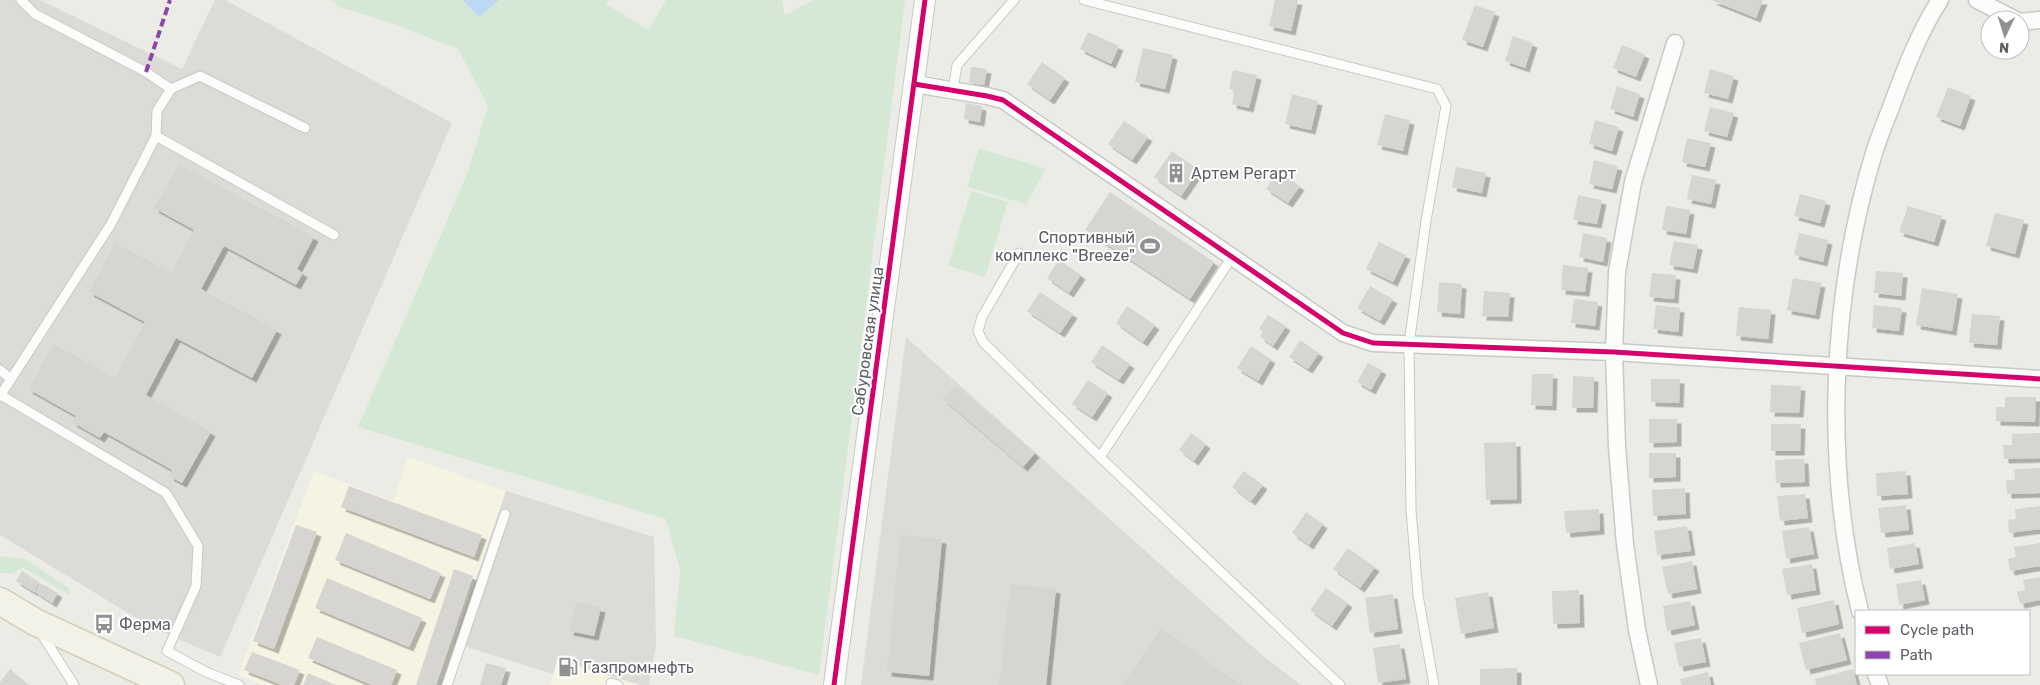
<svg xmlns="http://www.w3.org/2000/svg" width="2040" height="685" font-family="Rubik,sans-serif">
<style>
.commercial{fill:#f5f3e2}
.industrial{fill:#dcdbd7}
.green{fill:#d5e8d5}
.water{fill:#bed7f4}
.building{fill:#d6d5d2;filter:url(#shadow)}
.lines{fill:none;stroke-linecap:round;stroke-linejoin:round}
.service-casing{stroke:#c8c8c8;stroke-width:11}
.minor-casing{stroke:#c8c8c8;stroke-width:19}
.tertiary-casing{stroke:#c8c8c8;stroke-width:22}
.primary-casing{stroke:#d2ceb7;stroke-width:29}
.service{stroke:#fcfcfb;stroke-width:9}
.minor{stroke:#fcfcfb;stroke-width:16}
.tertiary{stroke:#fcfcfb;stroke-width:20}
.primary{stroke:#f2f2e9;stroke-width:26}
.quiet{stroke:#8e44ad;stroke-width:4;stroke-dasharray:8 4;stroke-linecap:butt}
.cycleway-casing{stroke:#fff;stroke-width:8}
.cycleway{stroke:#d6006c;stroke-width:5}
.labels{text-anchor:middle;stroke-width:4;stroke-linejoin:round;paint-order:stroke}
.poi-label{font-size:16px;fill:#5d5f65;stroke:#fff;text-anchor:start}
.street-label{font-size:16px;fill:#5d5f65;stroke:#fff}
</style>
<defs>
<filter id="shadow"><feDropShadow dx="4.5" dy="4.5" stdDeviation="0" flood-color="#0004"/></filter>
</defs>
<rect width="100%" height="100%" fill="#ecece7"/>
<!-- commercial -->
<g class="commercial">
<path d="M407 457 506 491 440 685H263L238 675 314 471 394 501Z"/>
<path d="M557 660 640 685H550Z"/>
</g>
<!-- industrial -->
<g class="industrial">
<path d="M0 0H40L182 69 215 0H225L452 123 220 657 151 627 0 535Z"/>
<path d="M906 337 1263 656 1301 685H861Z"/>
<path d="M506 491 654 537 656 645 649 685H640L557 660 553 674 454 643Z"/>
</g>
<!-- green -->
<g class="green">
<path d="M331 0H462L479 17 499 0H608L606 4 648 30 666 0H782L785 15 813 0H905L819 675 674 636 680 570 666 519 358 427 467 174 488 106 458 49 394 24 339 7Z"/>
<path d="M979 148 1046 169 1026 204 967 187Z"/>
<path d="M971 191 1008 202 985 277 948 266Z"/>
<path d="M0 556 25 559 69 588V595L22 567 13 573H0Z"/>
</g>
<!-- water -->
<path class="water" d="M462 0H499L479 17Z"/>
<!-- building -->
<g class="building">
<path d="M1275 0H1298L1291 31 1269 26Z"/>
<path d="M1711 0H1763L1756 18Z"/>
<path d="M1475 5 1495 12 1483 47 1462 40Z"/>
<path d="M1088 32 1119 46 1111 64 1080 49Z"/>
<path d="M1513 36 1533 43 1525 68 1505 61Z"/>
<path d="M1622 45 1645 54 1636 77 1613 68Z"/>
<path d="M1143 48 1173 55 1165 89 1135 82Z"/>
<path d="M1042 62 1065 78 1050 100 1027 84Z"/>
<path d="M971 67 987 69 984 85 969 83Z"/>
<path d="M1710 69 1734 76 1728 99 1704 93Z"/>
<path d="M1233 70 1257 75 1249 108 1232 104 1235 90 1229 89Z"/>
<path d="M1617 86 1640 94 1633 117 1610 109Z"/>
<path d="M1948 87 1971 96 1960 126 1936 117Z"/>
<path d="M1292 94 1318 101 1311 130 1285 124Z"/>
<path d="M966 103 982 106 980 122 964 119Z"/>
<path d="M1710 107 1734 113 1727 137 1704 131Z"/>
<path d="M1385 114 1410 120 1403 151 1377 145Z"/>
<path d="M1595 120 1619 127 1612 151 1589 144Z"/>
<path d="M1124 121 1148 137 1132 160 1108 144Z"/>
<path d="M1687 138 1711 143 1705 167 1682 162Z"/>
<path d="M1172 151 1199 170 1181 196 1154 177Z"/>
<path d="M1594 160 1618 166 1612 189 1589 184Z"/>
<path d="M179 164 314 237 297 269 303 273 296 285 224 246 201 289 277 330 252 378 176 338 146 395 211 432 182 483 169 476 172 470 104 432 100 438 72 422 76 416 28 389 54 344 115 378 145 322 89 292 115 243 171 273 194 230 154 208Z"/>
<path d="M1456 167 1486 173 1482 193 1452 187Z"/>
<path d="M1278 171 1300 186 1288 203 1266 189Z"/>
<path d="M1692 175 1716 180 1711 204 1687 199Z"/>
<path d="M1110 192 1214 262 1190 299 1085 230Z"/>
<path d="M1800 194 1826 201 1820 223 1794 216Z"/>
<path d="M1578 195 1602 200 1597 224 1573 220Z"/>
<path d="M1666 206 1690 210 1686 234 1662 230Z"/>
<path d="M1908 206 1942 216 1934 242 1899 232Z"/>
<path d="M1995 213 2024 220 2015 254 1986 246Z"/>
<path d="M1583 233 1607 238 1603 262 1579 257Z"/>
<path d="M1799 233 1828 240 1823 262 1794 255Z"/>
<path d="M1674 241 1698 245 1693 269 1669 265Z"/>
<path d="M1379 242 1406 255 1393 282 1366 269Z"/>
<path d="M1059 260 1081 275 1069 293 1047 278Z"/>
<path d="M1563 265 1588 268 1585 292 1561 290Z"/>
<path d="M1876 271 1903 273 1901 296 1874 293Z"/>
<path d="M1652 273 1676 275 1674 299 1649 297Z"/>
<path d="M1793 278 1821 283 1815 315 1787 310Z"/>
<path d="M1439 282 1462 284 1460 314 1437 312Z"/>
<path d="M1370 286 1393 299 1380 321 1357 308Z"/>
<path d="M1922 288 1958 294 1952 331 1916 325Z"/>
<path d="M1484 291 1510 293 1508 317 1482 316Z"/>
<path d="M1040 292 1073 314 1060 333 1027 311Z"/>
<path d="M1574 299 1598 302 1595 326 1571 323Z"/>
<path d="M1656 305 1680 308 1678 332 1653 329Z"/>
<path d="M1874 305 1902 308 1899 331 1872 328Z"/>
<path d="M1127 306 1155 325 1143 342 1116 323Z"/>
<path d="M1739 307 1771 310 1768 339 1736 336Z"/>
<path d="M1972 314 2000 316 1997 345 1969 343Z"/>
<path d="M1268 315 1286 326 1273 346 1260 337 1263 332 1259 329Z"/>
<path d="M1300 340 1319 353 1308 369 1289 357Z"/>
<path d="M1102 345 1130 364 1119 380 1091 362Z"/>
<path d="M1251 346 1271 359 1258 381 1237 368Z"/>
<path d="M1368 363 1382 370 1371 390 1357 382Z"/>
<path d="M1532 374H1553L1552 406 1531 405Z"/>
<path d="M1573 376 1594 377 1593 408H1572Z"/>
<path d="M1651 379H1680L1679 403 1651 402Z"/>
<path d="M1088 380 1108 393 1092 417 1072 404Z"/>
<path d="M955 385 1035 453 1023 467 943 399Z"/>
<path d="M1771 385 1801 386 1799 413 1770 412Z"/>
<path d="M2005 397H2036L2035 422 1996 421V407H2005Z"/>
<path d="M1649 419H1677V442L1649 443Z"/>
<path d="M1771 424H1801L1800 451H1771Z"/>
<path d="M1191 433 1206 444 1194 461 1179 450Z"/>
<path d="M2040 433V458L2004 459 2003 445H2012V434Z"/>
<path d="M1516 442 1517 499 1486 500 1484 443Z"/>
<path d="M1649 453H1676V477L1649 478Z"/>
<path d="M1804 459 1805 482 1776 483 1775 460Z"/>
<path d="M2040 468V493L2007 494 2006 480H2015L2014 469Z"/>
<path d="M1244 471 1263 485 1251 501 1232 487Z"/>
<path d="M1906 471 1908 494 1877 496 1876 473Z"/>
<path d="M349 486 482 535 474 557 341 507Z"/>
<path d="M1685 488 1686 514 1653 516 1652 490Z"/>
<path d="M1805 494 1808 518 1780 521 1777 496Z"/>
<path d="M1906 505 1909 530 1881 533 1878 508Z"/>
<path d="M2040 506V529L2009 533 2008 520 2016 519 2015 509Z"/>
<path d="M1599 509 1600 530 1566 533 1564 511Z"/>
<path d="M1306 512 1323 524 1309 545 1292 533Z"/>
<path d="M296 525 317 532 274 649 253 641Z"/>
<path d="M1687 526 1691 551 1657 555 1654 531Z"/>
<path d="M1809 527 1814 554 1786 559 1782 531Z"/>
<path d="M346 533 441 573 430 599 335 560Z"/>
<path d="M900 535 942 539 929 676 887 672Z"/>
<path d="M1915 543 1919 564 1890 569 1887 548Z"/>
<path d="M2040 543V566L2010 571 2008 559 2016 557 2014 547Z"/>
<path d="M1348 548 1375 567 1360 588 1333 569Z"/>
<path d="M1692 561 1697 589 1668 594 1662 567Z"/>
<path d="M1812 564 1816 590 1787 595 1782 569Z"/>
<path d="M454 569 473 576 436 685H416Z"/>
<path d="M22 571 39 582 34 592 16 581Z"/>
<path d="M2040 577V600L2020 604 2017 592 2025 590 2023 580Z"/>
<path d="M327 578 422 618 409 647 315 608Z"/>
<path d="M1921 580 1925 600 1899 605 1896 584Z"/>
<path d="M40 583 58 593 52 603 35 592Z"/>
<path d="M1010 584 1056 589 1046 685H999Z"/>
<path d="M1326 588 1348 603 1332 626 1310 610Z"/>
<path d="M1579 590 1580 623 1553 624 1552 591Z"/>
<path d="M1488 592 1494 628 1461 634 1455 598Z"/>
<path d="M1393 594 1398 629 1370 633 1365 598Z"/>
<path d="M1834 600 1839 624 1802 633 1797 608Z"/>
<path d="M1690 601 1695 625 1667 631 1663 606Z"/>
<path d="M576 602 601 608 594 636 569 631Z"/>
<path d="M1161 629 1242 685H1122Z"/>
<path d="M1840 633 1847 660 1806 670 1799 643Z"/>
<path d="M317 637 397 670 391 685H372L308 658Z"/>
<path d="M1701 638 1706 662 1679 667 1674 643Z"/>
<path d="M1400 644 1406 679 1378 683 1373 648Z"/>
<path d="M252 652 300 670 294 685H282L244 670Z"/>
<path d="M486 663 506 668 501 685H480Z"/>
<path d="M1517 668V685H1480V669Z"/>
<path d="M10 669 29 685H0V682Z"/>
<path d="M1853 669 1857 685H1816L1815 679Z"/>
<path d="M1708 672 1711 685H1682L1680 679Z"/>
<path d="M308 673 336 685H303Z"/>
</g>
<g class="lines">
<defs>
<g id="service">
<path d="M21 0 35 14 146 72 171 89"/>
<path d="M1084 0 1437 89 1446 106 1426 221 1409 344 1411 510 1418 595 1434 685"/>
<path d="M953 90 957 65 1014 0"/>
<path d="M156 136 334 235"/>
<path d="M1019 253 982 317 978 331 983 342 1100 457"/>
<path d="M1232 257 1100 457 1340 685"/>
<path d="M0 370 11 379"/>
<path d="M1 395 166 493 198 546 196 586 167 651 206 672 239 685"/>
<path d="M0 396 111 224 156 136 157 111 171 89 200 76 305 128"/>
<path d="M41 633 74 685"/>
<path d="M447 685 505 514"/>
<path d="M611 685V683L618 685"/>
</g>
<g id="minor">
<path d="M1977 0 2016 20"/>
<path d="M2020 22 2040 20"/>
<path d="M914 84 987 96 1003 100 1343 333 1373 343 1614 352 2040 379"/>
<path d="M1860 611C1824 469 1830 304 1871 163 1876 145 1883 127 1890 110 1904 72 1918 34 1940 0"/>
<path d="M1876 674 1880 685"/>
<path d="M1649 685 1637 630 1625 544 1617 447 1614 352 1617 272 1633 182 1675 43"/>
</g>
<path id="tertiary" d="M834 685 925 0"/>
<path id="primary" d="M0 601 35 622 171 685"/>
</defs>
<!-- service casing -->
<use href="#service" class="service-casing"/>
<!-- minor casing -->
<use href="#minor" class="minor-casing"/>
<!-- tertiary casing -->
<use href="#tertiary" class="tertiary-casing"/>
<!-- primary casing -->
<use href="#primary" class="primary-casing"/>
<!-- service -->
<use href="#service" class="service"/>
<!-- minor -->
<use href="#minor" class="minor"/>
<!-- tertiary -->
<use href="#tertiary" class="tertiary"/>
<!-- primary -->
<use href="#primary" class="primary"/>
<!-- quiet -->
<path class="quiet" d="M146 72 170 0"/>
<defs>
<g id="cycleway">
<path d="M914 84 987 96 1003 100 1343 333 1373 343 1614 352 2040 379"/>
<path d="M834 685 925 0"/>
</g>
</defs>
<!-- cycleway casing -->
<use href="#cycleway" class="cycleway-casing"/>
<!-- cycleway -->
<use href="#cycleway" class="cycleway"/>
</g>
<!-- icons -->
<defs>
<symbol id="building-bare" viewBox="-9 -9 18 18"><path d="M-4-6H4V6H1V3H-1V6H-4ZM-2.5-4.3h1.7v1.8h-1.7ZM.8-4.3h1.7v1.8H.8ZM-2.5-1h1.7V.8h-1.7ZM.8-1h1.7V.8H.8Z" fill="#8f9092" stroke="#fff" stroke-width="2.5" paint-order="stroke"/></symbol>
<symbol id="stadium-bare" viewBox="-9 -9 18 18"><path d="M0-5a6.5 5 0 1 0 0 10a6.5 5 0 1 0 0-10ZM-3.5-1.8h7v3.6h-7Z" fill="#8f9092" stroke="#fff" stroke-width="2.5" paint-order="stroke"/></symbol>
<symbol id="bus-bare" viewBox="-9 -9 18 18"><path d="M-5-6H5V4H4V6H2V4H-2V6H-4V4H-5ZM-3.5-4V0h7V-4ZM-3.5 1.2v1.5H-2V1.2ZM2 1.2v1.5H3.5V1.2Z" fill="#8f9092" stroke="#fff" stroke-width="2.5" paint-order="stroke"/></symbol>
<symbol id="fuel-bare" viewBox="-9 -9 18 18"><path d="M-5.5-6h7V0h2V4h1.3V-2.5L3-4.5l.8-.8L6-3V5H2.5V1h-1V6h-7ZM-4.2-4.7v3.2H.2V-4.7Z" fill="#8f9092" stroke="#fff" stroke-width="2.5" paint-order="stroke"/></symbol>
</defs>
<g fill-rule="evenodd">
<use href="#building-bare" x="1162" y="159" width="28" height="28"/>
<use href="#stadium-bare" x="1136" y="232" width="28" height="28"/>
<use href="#bus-bare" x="90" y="610" width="28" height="28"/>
<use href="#fuel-bare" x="554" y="653" width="28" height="28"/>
</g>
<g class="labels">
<!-- poi labels -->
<g class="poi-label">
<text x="1191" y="179">Артем Регарт</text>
<text x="1135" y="243" text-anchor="end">Спортивный<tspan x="1135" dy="18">комплекс "Breeze"</tspan></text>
<text x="119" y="630">Ферма</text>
<text x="583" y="673">Газпромнефть</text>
</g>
<!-- street labels -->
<g class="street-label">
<text transform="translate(867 341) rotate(-82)" y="6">Сабуровская улица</text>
</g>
</g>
<!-- legend -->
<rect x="1855" y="610" width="175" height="65" fill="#ffffff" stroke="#bebfc1"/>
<rect x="1865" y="626" width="25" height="8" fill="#d6006c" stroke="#bebfc1"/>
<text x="1900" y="635" font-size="15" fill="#5d5f65">Cycle path</text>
<rect x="1865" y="651" width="25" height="8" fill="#8e44ad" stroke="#bebfc1"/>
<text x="1900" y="660" font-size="15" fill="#5d5f65">Path</text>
<!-- north arrow -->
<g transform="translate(2005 35) rotate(184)"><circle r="24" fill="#ffffff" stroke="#bebfc1"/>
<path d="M0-4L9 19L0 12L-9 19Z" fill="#8f9092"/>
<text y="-8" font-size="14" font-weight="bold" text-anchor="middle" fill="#5d5f65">N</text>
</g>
</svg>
